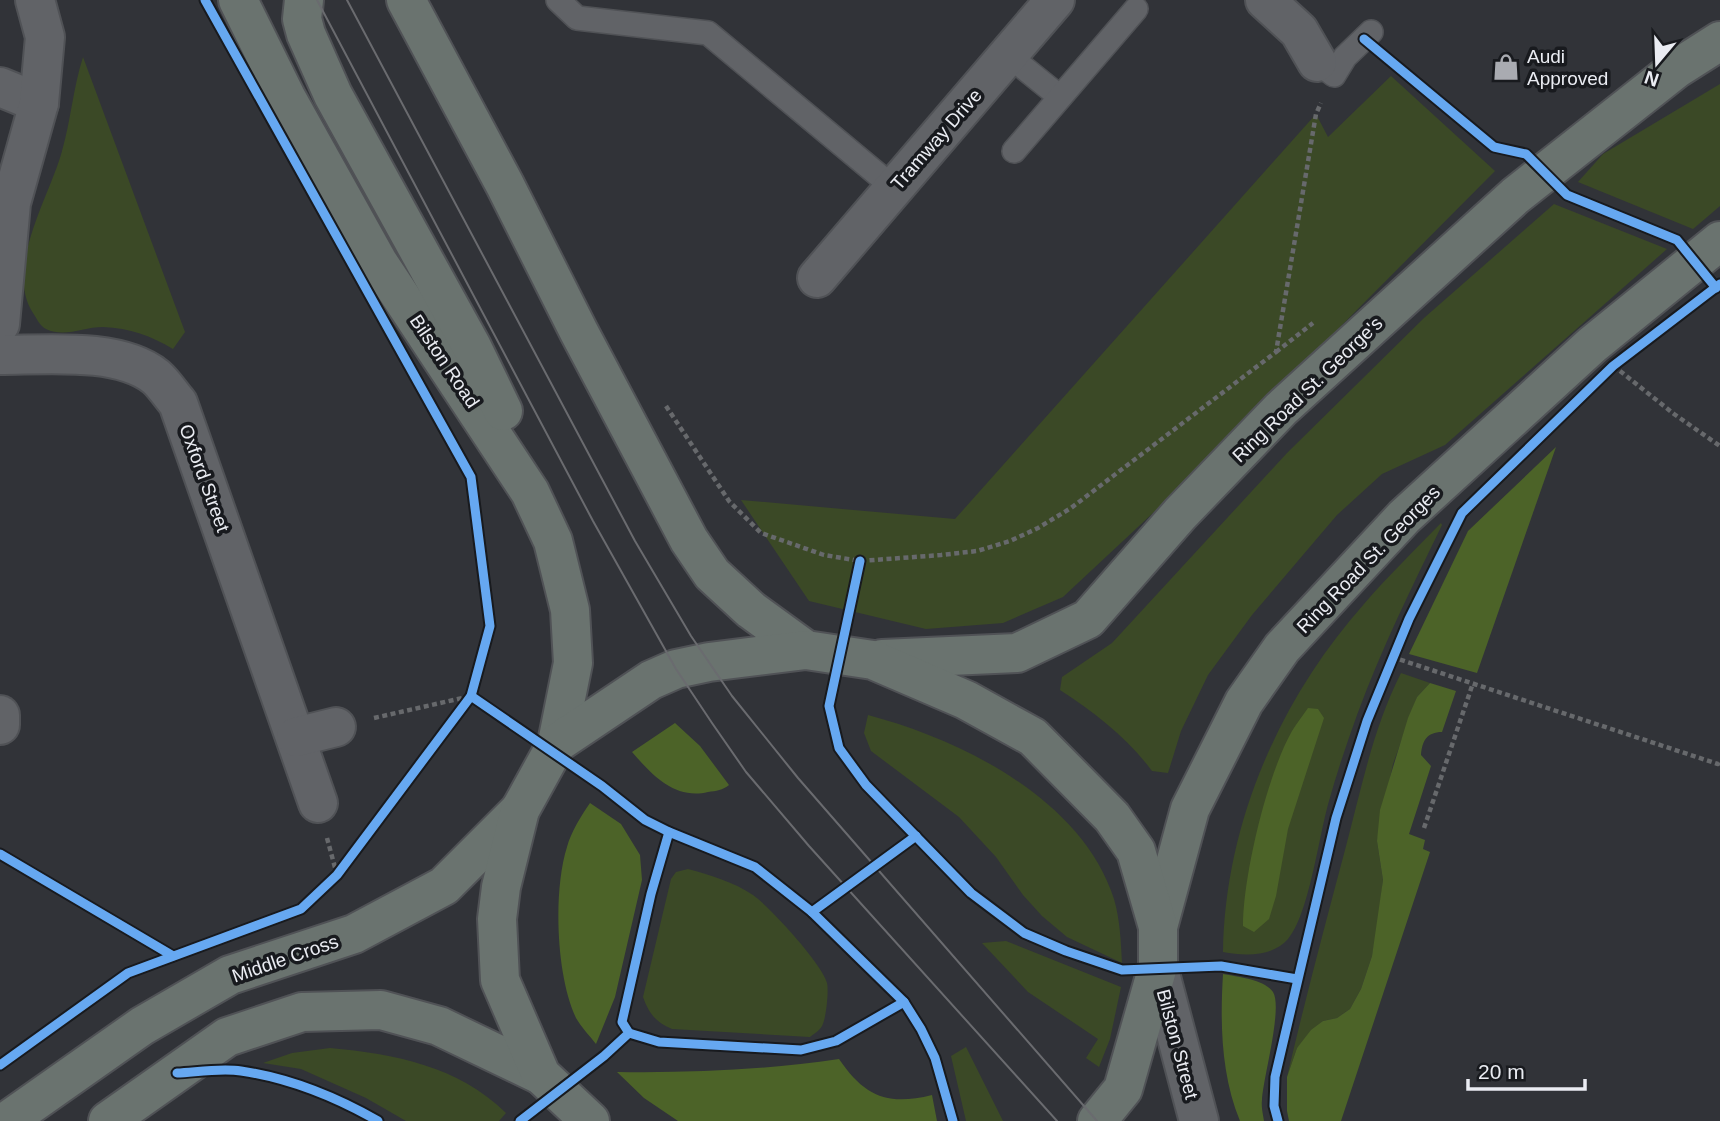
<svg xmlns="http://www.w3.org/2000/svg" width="1720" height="1121" font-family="Helvetica,sans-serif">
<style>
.green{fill:#3b4926}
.forest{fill:#4c6328}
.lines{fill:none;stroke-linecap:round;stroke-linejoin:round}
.lane-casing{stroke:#505256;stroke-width:26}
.street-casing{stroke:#505256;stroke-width:42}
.highway-casing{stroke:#505256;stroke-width:42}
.path{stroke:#67696c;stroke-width:4.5;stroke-dasharray:5 3.5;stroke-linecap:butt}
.lane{stroke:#616367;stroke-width:23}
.street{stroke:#616367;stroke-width:38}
.highway{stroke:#6a736f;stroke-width:38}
.tram{stroke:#6a6b6f;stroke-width:2}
.cycleway-casing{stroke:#181a1e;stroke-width:13}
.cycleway{stroke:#66a8f1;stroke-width:9}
.labels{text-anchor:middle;stroke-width:7;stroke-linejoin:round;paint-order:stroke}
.poi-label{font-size:19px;fill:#eaecf2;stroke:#181a1e;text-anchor:start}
.street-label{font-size:19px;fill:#eaecf2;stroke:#181a1e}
</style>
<rect width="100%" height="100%" fill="#313338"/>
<!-- green -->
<g class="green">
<path d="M83 57 185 332 173 349C151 336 130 328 103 327 83 327 65 338 46 329 40 326 37 319 33 313 4 268 50 196 62 151 71 120 73 88 83 57Z"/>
<path d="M1391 76 1495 171 1184 484 1063 597 1003 623 926 629 809 601 741 500 955 519 1316 114 1328 137Z"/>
<path d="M1720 84V206L1693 229 1578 182 1603 154Z"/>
<path d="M1554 204 1667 249 1445 445 1382 474 1337 515 1252 615 1208 675 1181 731 1168 773 1152 771C1127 737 1095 713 1060 690L1062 677 1112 643 1287 453 1424 318Z"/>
<path d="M1441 523 1442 525C1412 587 1381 649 1357 715 1347 743 1337 772 1329 801 1319 835 1309 915 1288 939 1272 957 1245 956 1223 952 1225 824 1279 700 1364 604 1388 576 1415 550 1441 523Z"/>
<path d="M1401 673 1430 683 1417 697 1393 764 1377 841 1383 880 1379 918 1372 956 1361 989 1350 1009 1337 1018 1323 1021 1297 1048 1287 1077C1305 1000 1325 925 1345 850 1361 790 1373 728 1401 673Z"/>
<path d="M868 715C962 740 1082 799 1114 899 1120 919 1121 943 1122 963L1067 937 1042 916 1023 895 996 857 959 817 871 751 864 733Z"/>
<path d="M688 869C710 875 734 882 753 895 769 906 823 965 827 983 829 991 826 1019 822 1026 820 1030 814 1034 810 1037L672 1029C656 1022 649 1014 643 997L671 879 676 872Z"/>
<path d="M1006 941 1121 987 1110 1039 1099 1067 1086 1058 1098 1039 1028 992 982 943Z"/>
<path d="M966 1047 1003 1121H966L951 1056Z"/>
<path d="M330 1048C395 1054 458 1066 506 1113L499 1121H406L366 1098 301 1069 263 1063 292 1053Z"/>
</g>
<!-- forest -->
<g class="forest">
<path d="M1556 447 1477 673 1409 654 1468 531Z"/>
<path d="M1430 683 1456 691 1442 732C1427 732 1422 741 1421 755L1431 766 1409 834 1425 840 1423 849 1430 852 1341 1121H1289L1287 1111V1077L1297 1048 1311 1030 1323 1021 1337 1018 1350 1009 1361 989 1372 956 1383 880 1377 841 1380 810 1408 718 1417 697Z"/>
<path d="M1308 708 1318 709 1324 718 1288 829 1276 896 1269 919 1254 932 1243 926C1243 876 1267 775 1292 731 1297 723 1303 715 1308 708Z"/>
<path d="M675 723 700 746 729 785C723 790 716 791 708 792 675 800 652 775 632 752Z"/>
<path d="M590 803 621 824 640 855 642 880 615 997 596 1044C590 1036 581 1027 576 1018 556 976 553 891 567 847 571 832 581 816 590 803Z"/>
<path d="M1223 974C1238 977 1264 979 1273 992 1283 1008 1263 1078 1262 1100 1261 1107 1263 1114 1264 1121H1240C1221 1075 1220 1023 1223 974Z"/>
<path d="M839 1059C865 1097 888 1106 932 1095L937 1121H678L644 1098 617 1072C692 1073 765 1070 839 1059Z"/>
</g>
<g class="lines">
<defs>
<g id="lane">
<path d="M558 0 577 18 708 33 894 188"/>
<path d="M1008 55 1060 97"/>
<path d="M1317 62 1334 75 1345 57 1371 32"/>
<path d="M1014 151 1136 9"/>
</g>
<g id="street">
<path d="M1265 0 1299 31 1317 62"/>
<path d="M0 87 39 103"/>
<path d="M817 278 1055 0"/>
<path d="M0 324 11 203 39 103 45 37 35 0"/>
<path d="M0 355C45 355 119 347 156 377 164 384 171 395 178 403L318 803"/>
<path d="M0 715V725"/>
<path d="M296 737 336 727"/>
<path d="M1158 966 1199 1121"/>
</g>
<g id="highway">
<path d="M238 0 286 97 378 262 530 492 553 541 570 610 573 663 557 743"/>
<path d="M304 0 302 19 306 34 333 95 472 347 503 411"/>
<path d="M406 0 505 185 579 332 689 540 712 574 751 610 806 650"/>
<path d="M882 659 1017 653 1088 619 1180 514 1281 409 1515 196 1676 69 1720 41"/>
<path d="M1158 927 1190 809 1244 702 1282 648 1404 517 1592 345 1720 241"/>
<path d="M7 1121 142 1026 230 975 354 934 444 886 520 810"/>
<path d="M108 1121 227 1037 302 1012 381 1010 439 1026 541 1075"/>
<path d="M590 1121 541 1075 500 980 497 919 501 887 520 810 557 743 651 680 676 669 709 662 806 650 873 660 966 700 1033 737 1112 817 1136 851 1158 927V966L1123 1089 1097 1121"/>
</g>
</defs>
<!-- lane casing -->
<use href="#lane" class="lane-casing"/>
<!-- street casing -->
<use href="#street" class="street-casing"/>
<!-- highway casing -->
<use href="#highway" class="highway-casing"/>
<!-- path -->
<g class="path">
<path d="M1276 352 1313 323"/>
<path d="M1620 371 1674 414 1720 446"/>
<path d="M666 406 729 501 761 533 824 555 860 561 941 555 977 551 1010 541 1038 528 1071 508 1276 352 1316 114 1321 103"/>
<path d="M1392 657 1718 764 1720 759"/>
<path d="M374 718 471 696"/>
<path d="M1424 828 1473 683"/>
<path d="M327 838 337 875"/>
</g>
<!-- lane -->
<use href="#lane" class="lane"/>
<!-- street -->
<use href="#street" class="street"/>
<!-- highway -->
<use href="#highway" class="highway"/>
<!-- tram -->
<g class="tram">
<path d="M317 0 593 521 676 669 712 723 746 772 809 846 1057 1121"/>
<path d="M347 0 635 541 691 636 732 696 798 778 1097 1121"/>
</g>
<defs>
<g id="cycleway">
<path d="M1364 39 1494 147 1526 154 1567 195 1677 240 1716 288"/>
<path d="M860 561 829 706 839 748 866 785 971 893 1024 933 1066 951 1122 970 1221 966 1297 979"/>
<path d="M471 696 602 786 645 820 669 832 755 867 812 912 904 1002 921 1029 935 1058 953 1121"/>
<path d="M0 854 173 956"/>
<path d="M812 912 916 836"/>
<path d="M629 1033 659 1042 801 1050 836 1041 904 1002"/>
<path d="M0 1065 128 973 301 909 337 875 471 696 490 626 471 477 205 0"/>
<path d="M177 1073C197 1072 221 1068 241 1071 289 1078 336 1097 378 1121"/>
<path d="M520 1121 604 1056 629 1033 622 1022 651 894 669 832"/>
<path d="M1278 1121 1274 1106 1275 1077 1336 818 1367 721 1409 619 1462 513 1613 366 1720 284"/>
</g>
</defs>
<!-- cycleway casing -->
<use href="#cycleway" class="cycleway-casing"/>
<!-- cycleway -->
<use href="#cycleway" class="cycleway"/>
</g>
<!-- icons -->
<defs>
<symbol id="shop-bare" viewBox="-9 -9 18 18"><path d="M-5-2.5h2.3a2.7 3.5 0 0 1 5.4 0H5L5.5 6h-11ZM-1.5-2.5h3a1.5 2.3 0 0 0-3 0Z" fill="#a9abb1" stroke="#181a1e" stroke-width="2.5" paint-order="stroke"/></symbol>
</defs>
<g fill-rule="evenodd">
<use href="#shop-bare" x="1487" y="48" width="38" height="38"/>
</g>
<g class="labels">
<!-- poi labels -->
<g class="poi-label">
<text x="1527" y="63">Audi<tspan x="1527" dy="22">Approved</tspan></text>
</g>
<!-- street labels -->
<g class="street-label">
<text transform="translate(936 139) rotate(-49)" y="7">Tramway Drive</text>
<text transform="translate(445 361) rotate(56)" y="7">Bilston Road</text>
<text transform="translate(1307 389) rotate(-44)" y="7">Ring Road St. George's</text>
<text transform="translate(205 478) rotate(70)" y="7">Oxford Street</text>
<text transform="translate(1368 559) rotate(-46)" y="7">Ring Road St. Georges</text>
<text transform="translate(285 958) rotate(-19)" y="7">Middle Cross</text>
<text transform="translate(1178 1044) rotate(75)" y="7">Bilston Street</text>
</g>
</g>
<!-- north arrow -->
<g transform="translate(1657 63) rotate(199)" stroke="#181a1e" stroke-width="5" paint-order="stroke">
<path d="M0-5L12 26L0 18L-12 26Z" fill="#eaecf2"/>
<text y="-10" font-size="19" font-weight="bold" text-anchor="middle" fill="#eaecf2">N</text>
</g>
<!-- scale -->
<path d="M1468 1079v10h117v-10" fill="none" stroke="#eaecf2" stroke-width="3.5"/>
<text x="1478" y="1079" font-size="21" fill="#eaecf2" stroke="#181a1e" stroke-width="5" paint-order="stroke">20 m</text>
</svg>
